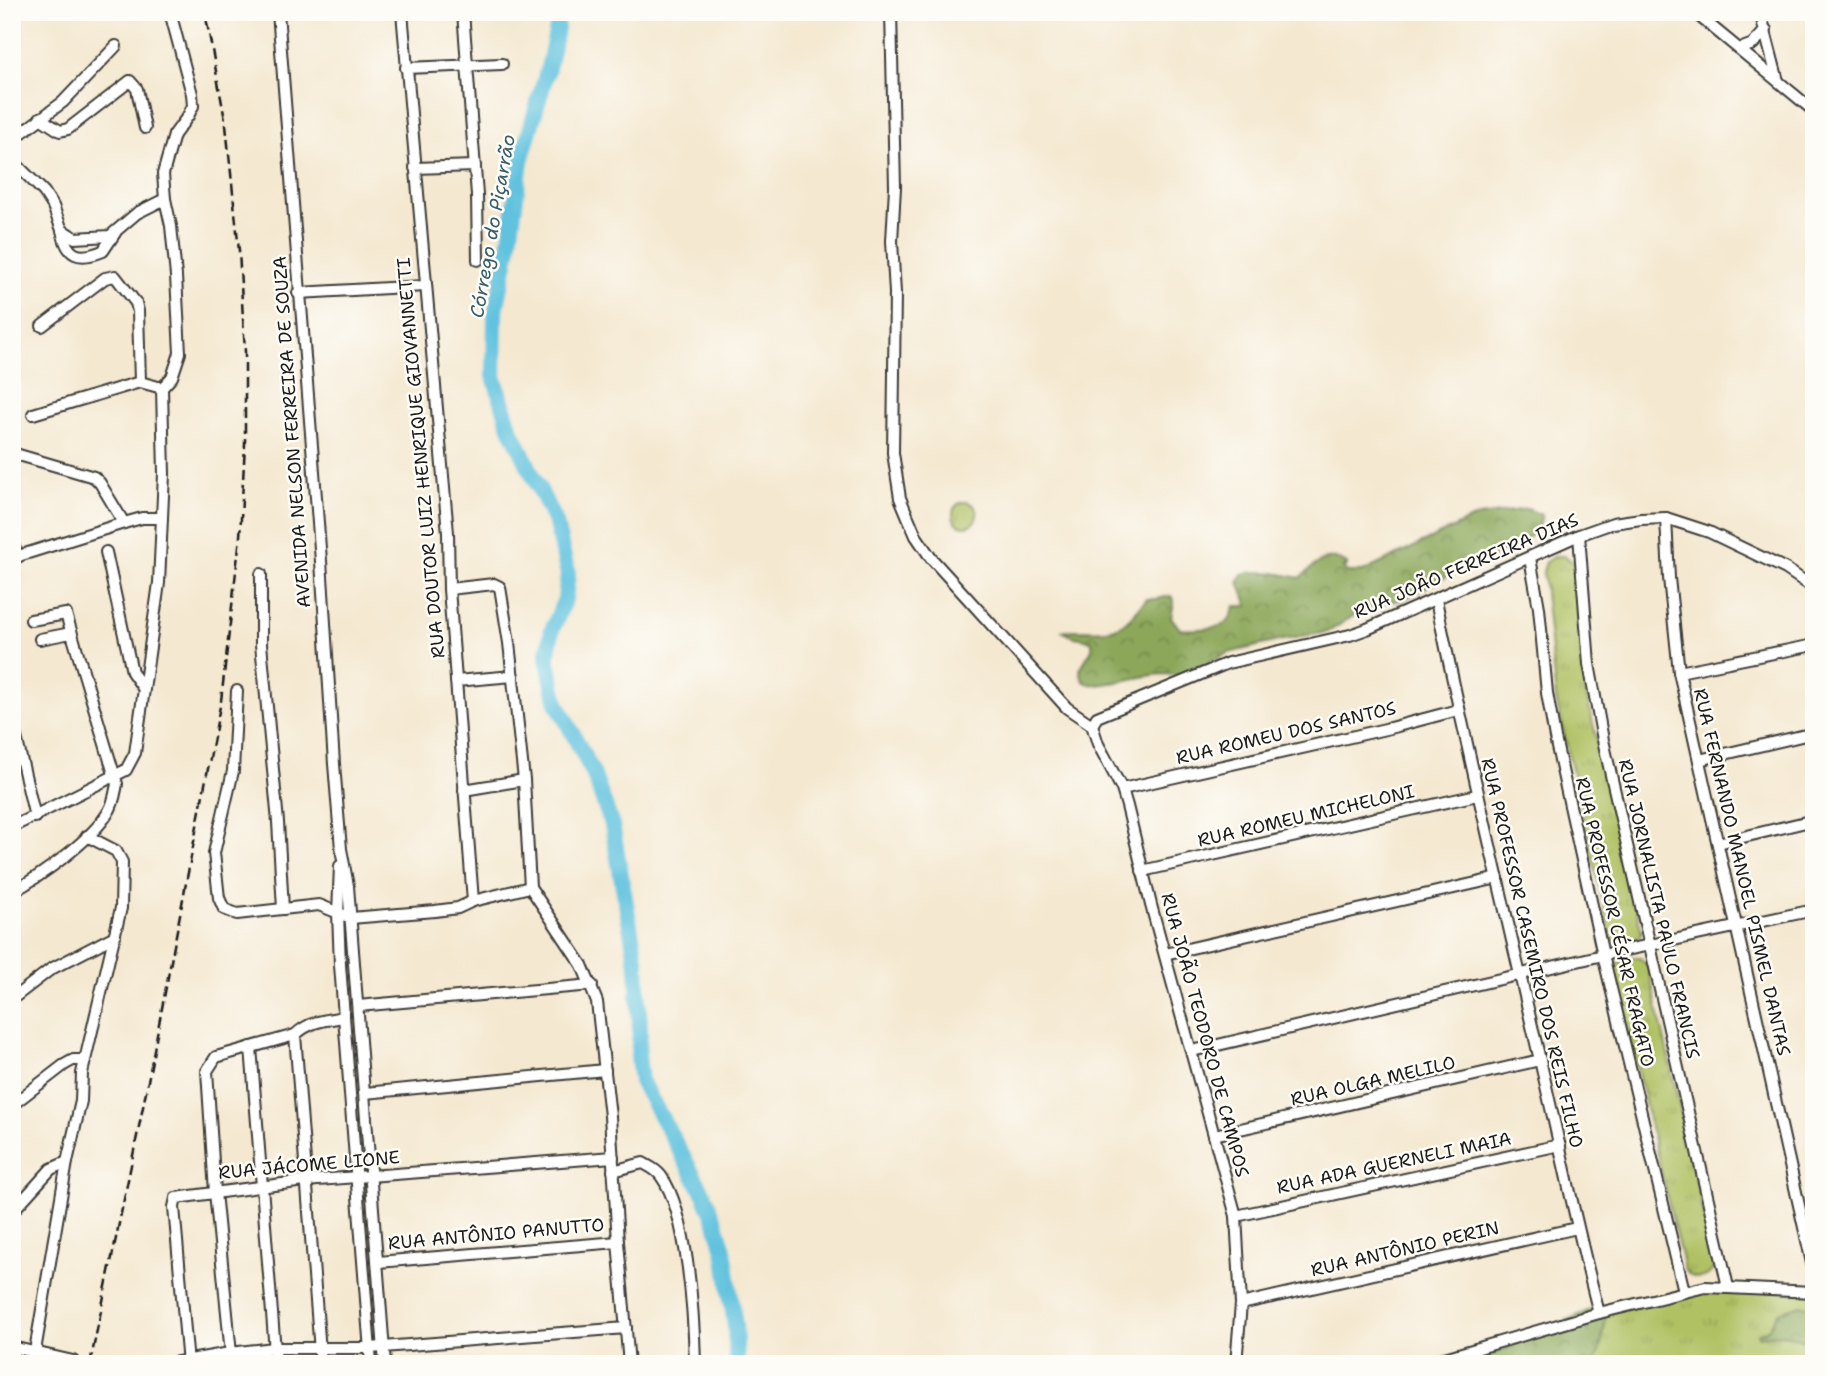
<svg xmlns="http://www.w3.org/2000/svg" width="1826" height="1376" font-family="'Shantell Sans',sans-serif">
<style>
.grass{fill:url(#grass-tufts);stroke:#666e40;stroke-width:2}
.forest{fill:url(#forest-crowns);stroke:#54623b;stroke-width:2}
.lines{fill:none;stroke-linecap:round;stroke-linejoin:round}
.river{stroke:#60c2de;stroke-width:16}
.minor-casing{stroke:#3c3b37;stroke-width:14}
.minor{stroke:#fff;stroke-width:10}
.rail{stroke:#1c1c1c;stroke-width:2.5;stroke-dasharray:10 5;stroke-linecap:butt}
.labels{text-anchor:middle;stroke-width:5;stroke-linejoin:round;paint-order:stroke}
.street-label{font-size:18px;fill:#1c1c1c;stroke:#fdfcf7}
.water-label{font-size:19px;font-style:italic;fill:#375e6a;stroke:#fdfcf7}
</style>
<defs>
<pattern id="grass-tufts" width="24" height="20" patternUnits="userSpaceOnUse" patternTransform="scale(1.75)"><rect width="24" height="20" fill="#b0c164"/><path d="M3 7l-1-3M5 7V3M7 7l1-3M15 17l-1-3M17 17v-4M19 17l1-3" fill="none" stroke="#97a556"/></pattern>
<pattern id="forest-crowns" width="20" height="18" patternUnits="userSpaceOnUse" patternTransform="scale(1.75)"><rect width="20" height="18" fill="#8ca75a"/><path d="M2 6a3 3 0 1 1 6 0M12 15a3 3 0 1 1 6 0" fill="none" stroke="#72874a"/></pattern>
</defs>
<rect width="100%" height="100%" fill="#fdfcf7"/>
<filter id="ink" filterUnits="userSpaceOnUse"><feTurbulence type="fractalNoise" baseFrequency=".0143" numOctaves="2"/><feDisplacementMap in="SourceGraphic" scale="14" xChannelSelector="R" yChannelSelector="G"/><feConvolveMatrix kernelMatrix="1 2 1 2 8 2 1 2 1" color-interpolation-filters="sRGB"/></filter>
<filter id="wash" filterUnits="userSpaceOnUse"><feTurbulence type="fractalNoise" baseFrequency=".00686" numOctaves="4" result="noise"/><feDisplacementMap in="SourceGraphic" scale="28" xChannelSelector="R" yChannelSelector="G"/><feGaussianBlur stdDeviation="1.57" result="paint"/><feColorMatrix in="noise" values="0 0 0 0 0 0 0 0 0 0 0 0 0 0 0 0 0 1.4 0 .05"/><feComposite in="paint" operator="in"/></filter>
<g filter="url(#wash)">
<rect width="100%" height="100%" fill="#f4e8d0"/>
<!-- grass -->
<g class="grass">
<circle cx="965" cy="514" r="12"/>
<path d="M1555 556H1565L1574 563 1587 698 1642 933C1634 945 1623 948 1611 939L1556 699 1543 572 1546 562Z"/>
<path d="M1629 957 1640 958 1648 966 1715 1264C1710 1280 1694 1283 1684 1269L1614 971 1620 962Z"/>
<path d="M1684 1291 1814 1292V1364H1424Z"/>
</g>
<!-- forest -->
<g class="forest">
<path d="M1527 509 1542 515 1538 529 1526 539 1486 561 1458 570 1403 600 1387 602 1355 615 1328 632 1278 641 1228 653 1180 677C1157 665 1094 696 1083 680 1081 677 1081 673 1080 669L1092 649V642C1082 635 1074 641 1062 631 1080 627 1107 636 1123 624 1132 618 1139 607 1147 599H1157L1171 596 1174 602 1171 617 1180 629C1189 630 1222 629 1227 622 1231 619 1233 611 1235 606H1248L1239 582 1242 574C1262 569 1280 574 1300 578 1316 565 1325 550 1347 564V566L1343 568 1347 572H1363L1467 521 1480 516Z"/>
<path d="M1801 1305 1814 1309V1344L1784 1334 1758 1336 1757 1334 1768 1329 1779 1312Z"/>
<path d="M1601 1307 1605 1309C1607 1321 1601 1354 1593 1364H1473L1592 1309Z"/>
</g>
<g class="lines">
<!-- river -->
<path class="river" d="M556 12 557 28 548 68 521 161 509 247 495 315 494 376 510 427 556 524 568 574 565 599 552 630 547 658 557 703 593 773 612 825 637 965 640 1032 638 1056 641 1081 704 1194 716 1223 724 1250 735 1326 737 1364"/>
</g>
</g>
<g filter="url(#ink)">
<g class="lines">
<defs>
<g id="minor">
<path d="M278 12 321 561 334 764 341 849 348 886 385 1364"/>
<path d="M402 12 448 533 449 589 473 901"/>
<path d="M463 12 477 195 478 260"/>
<path d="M891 12 895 187 892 241 895 293 893 453 900 498 916 536 931 558 1067 708 1092 725"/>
<path d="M1694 12 1814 111"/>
<path d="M1760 12 1778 81"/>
<path d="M1740 49 1753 44 1766 30"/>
<path d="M406 68 502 64"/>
<path d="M40 118 60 131 68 129 130 81 137 89 145 128"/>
<path d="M12 140 63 102 116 46"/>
<path d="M12 160 44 192 53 206 62 230 75 238 110 236 137 213 165 199"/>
<path d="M415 168 475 166"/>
<path d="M62 230C67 256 78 261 103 251L115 233"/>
<path d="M298 293 425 286"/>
<path d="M42 326 105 278 115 276 136 303 138 311 140 382"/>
<path d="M162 388 172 377 180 353 176 276 171 226 165 199 163 174 174 135 188 116 193 106 192 94 170 12"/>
<path d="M33 414 140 382 162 388"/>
<path d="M12 453 94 477 100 483 124 523"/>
<path d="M1666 518 1669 578 1679 672 1814 1272"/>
<path d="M1579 535 1589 664 1603 740 1728 1287"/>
<path d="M12 542 18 557"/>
<path d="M106 552 132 672 143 688"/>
<path d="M12 558 124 523 142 518H161"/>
<path d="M1530 558 1539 608 1547 693 1555 738 1603 955 1684 1291"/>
<path d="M261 574V644L278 822 283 909"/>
<path d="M449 589 494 584 500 587 509 643 524 780 530 887 582 965 597 1002 610 1116 618 1242 629 1364"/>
<path d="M1436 600C1466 747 1501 893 1535 1039 1557 1130 1575 1222 1599 1313"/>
<path d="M40 639 71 633"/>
<path d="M1679 672 1814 645"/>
<path d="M456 681 513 676"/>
<path d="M237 691 233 771 214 853 219 898 224 909 237 914 319 905 351 918 435 911 458 908 473 901 530 887"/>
<path d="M12 720 35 817"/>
<path d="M1092 725 1097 717 1228 663 1350 635 1367 629 1579 535 1613 523 1641 519 1666 518 1709 532 1786 569 1814 588"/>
<path d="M1092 725 1098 744 1122 789 1127 806 1151 905 1236 1216 1241 1304 1236 1364"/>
<path d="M1699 760 1814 733"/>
<path d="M1122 789 1390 728 1458 710"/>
<path d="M464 790 524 780"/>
<path d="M12 827 126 770 135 753 159 583 164 474 162 388"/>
<path d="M1718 843 1814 820"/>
<path d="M340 866 338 913 340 965 371 1364"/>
<path d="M1142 871 1477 795"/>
<path d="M12 892C41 876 93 839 109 811 114 803 115 793 117 784L66 614 31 620"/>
<path d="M1165 954 1498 878"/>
<path d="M12 999 51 969 115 936"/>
<path d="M358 1006 592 985"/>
<path d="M295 1035 321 1364"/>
<path d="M251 1047 276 1364"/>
<path d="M1192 1051 1603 955 1814 910"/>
<path d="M365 1093 605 1070"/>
<path d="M12 1105 64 1065 73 1060H84"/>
<path d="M1214 1135 1540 1060"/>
<path d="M613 1171 643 1163C650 1167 656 1169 661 1176 688 1212 694 1318 695 1364"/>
<path d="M12 1212 51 1169 67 1162"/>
<path d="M1236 1216 1560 1145"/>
<path d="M378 1262 618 1242"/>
<path d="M1241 1304 1577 1228"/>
<path d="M12 1347 73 1361"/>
<path d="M37 1354 36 1345 67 1162 81 1101 82 1073 121 908 122 862 116 851 87 836"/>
<path d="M167 1364 230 1353 274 1348H370L626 1328"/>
<path d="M188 1364 174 1207 176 1198 305 1181 613 1157"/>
<path d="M232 1364 215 1192 207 1071 216 1057 295 1035C310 1021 325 1020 344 1017"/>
<path d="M1424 1364 1599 1313 1705 1287 1814 1292"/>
</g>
</defs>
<!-- minor casing -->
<use href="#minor" class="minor-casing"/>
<!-- minor -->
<use href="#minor" class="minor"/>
<!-- rail -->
<path class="rail" d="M90 1364 143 1107 221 701 240 537 245 444V352L239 251 226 125 205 12"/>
</g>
</g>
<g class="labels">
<!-- street labels -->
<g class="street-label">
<text transform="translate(292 432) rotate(-94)" y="6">AVENIDA NELSON FERREIRA DE SOUZA</text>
<text transform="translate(421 458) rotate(-95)" y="6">RUA DOUTOR LUIZ HENRIQUE GIOVANNETTI</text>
<text transform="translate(1466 566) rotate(-23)" y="6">RUA JOÃO FERREIRA DIAS</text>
<text transform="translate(1286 733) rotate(-13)" y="6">RUA ROMEU DOS SANTOS</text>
<text transform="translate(1306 816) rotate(-13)" y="6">RUA ROMEU MICHELONI</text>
<text transform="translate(1742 872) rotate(77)" y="6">RUA FERNANDO MANOEL PISMEL DANTAS</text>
<text transform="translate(1659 909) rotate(77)" y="6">RUA JORNALISTA PAULO FRANCIS</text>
<text transform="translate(1615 922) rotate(77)" y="6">RUA PROFESSOR CÉSAR FRAGATO</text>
<text transform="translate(1532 953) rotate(77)" y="6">RUA PROFESSOR CASEMIRO DOS REIS FILHO</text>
<text transform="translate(1205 1035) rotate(75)" y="6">RUA JOÃO TEODORO DE CAMPOS</text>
<text transform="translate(1373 1081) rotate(-13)" y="6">RUA OLGA MELILO</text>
<text transform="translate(1394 1163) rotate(-12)" y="6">RUA ADA GUERNELI MAIA</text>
<text transform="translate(309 1165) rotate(-5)" y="6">RUA JÁCOME LIONE</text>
<text transform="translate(496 1234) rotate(-5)" y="6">RUA ANTÔNIO PANUTTO</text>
<text transform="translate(1405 1249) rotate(-13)" y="6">RUA ANTÔNIO PERIN</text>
</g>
<!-- water labels -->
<g class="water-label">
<text transform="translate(492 226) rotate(-80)" y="7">Córrego do Piçarrão</text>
</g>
</g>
<!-- margin -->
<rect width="1826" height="1376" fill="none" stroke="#fdfcf7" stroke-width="42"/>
</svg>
